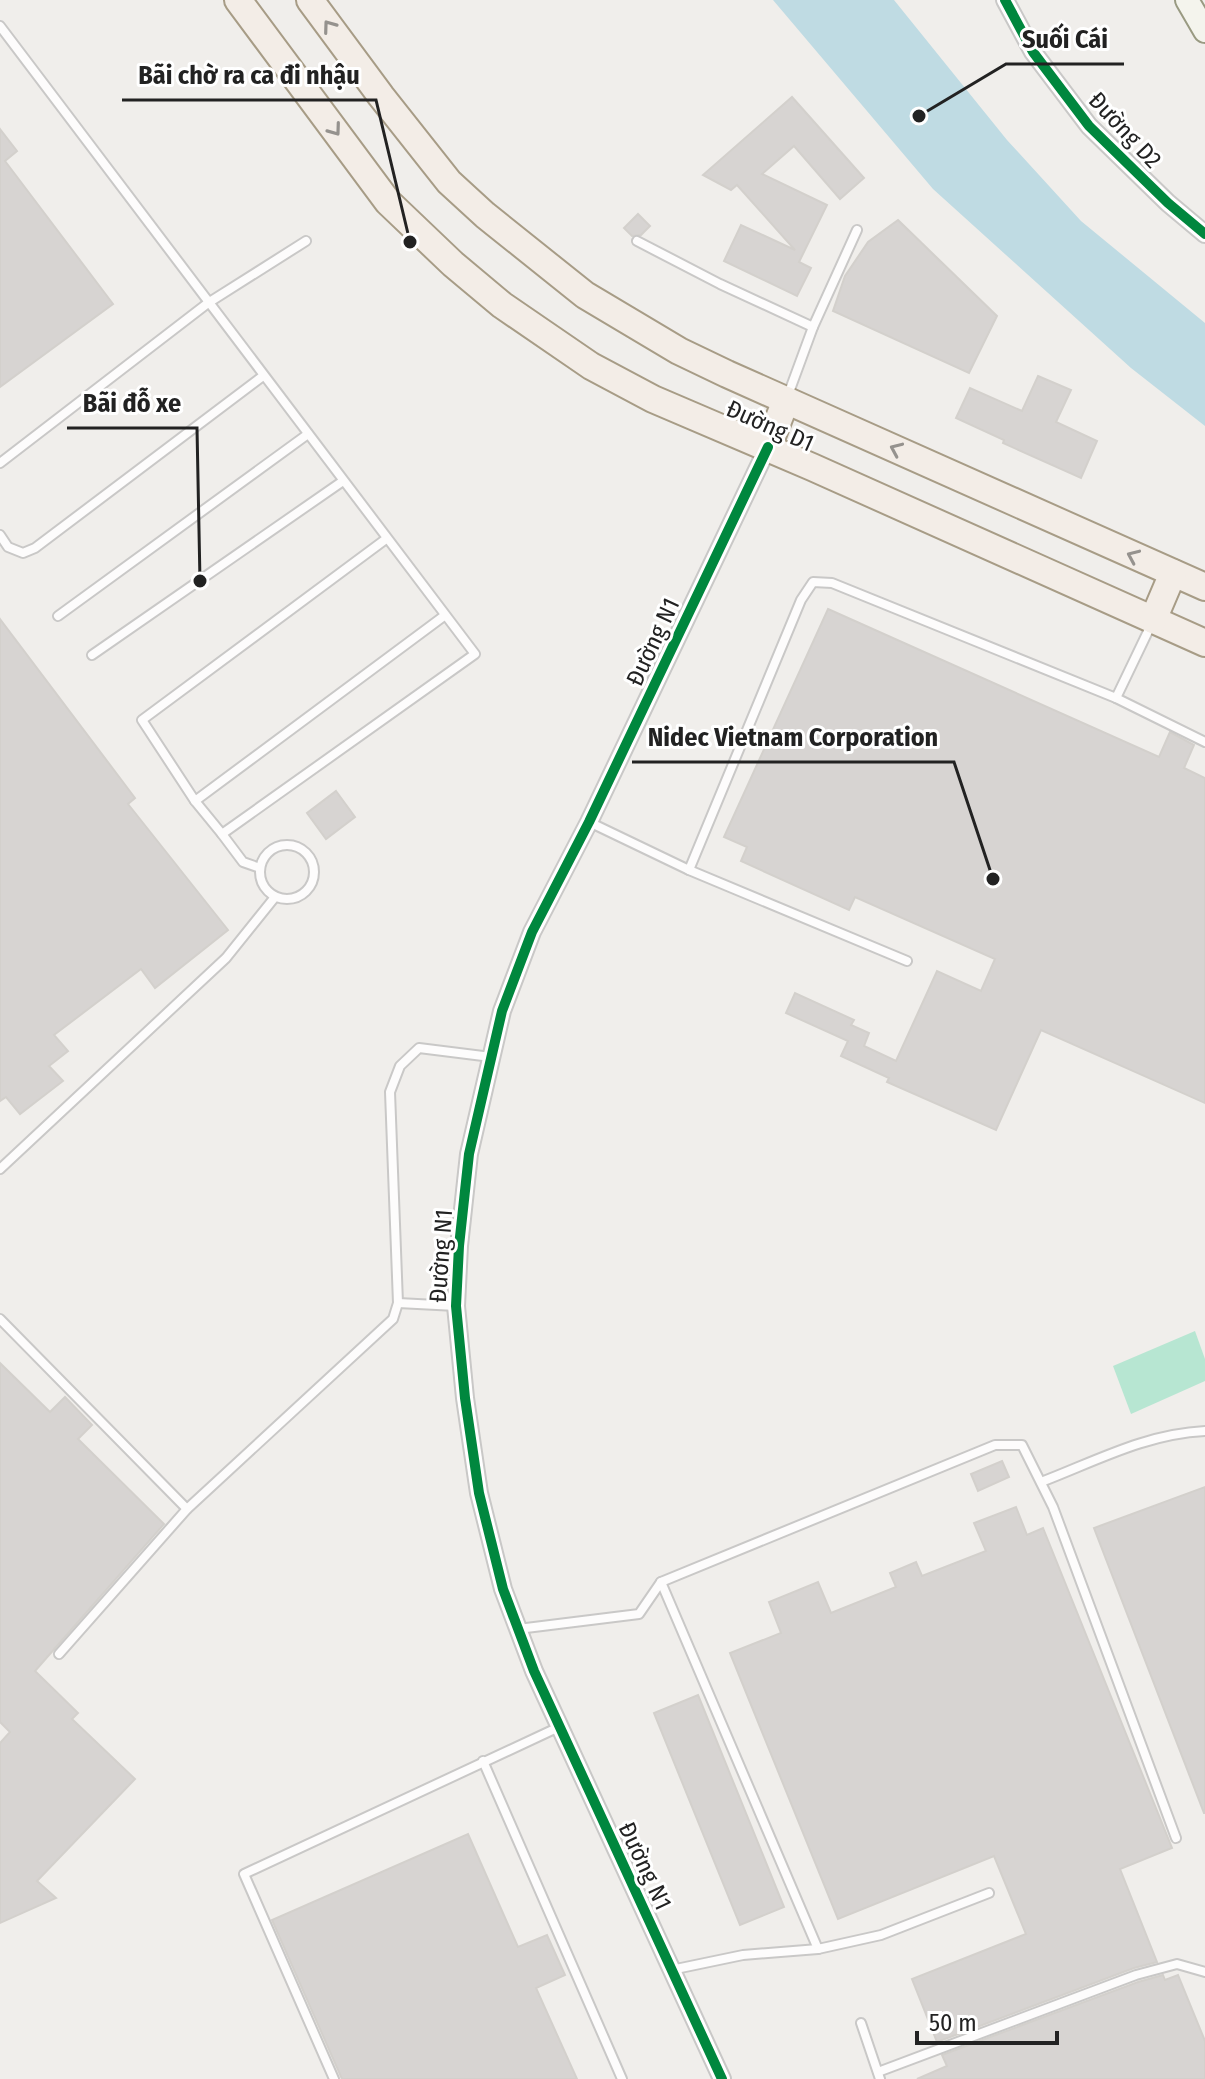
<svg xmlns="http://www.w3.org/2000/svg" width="1205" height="2079" font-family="'Fira Sans Condensed',sans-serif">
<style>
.pitch{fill:#b7e6d2}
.water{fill:#bfdbe3}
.building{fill:#d7d4d2;stroke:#d3d0cc;stroke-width:2}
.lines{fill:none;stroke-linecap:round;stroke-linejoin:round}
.lane-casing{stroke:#c9c8c7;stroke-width:12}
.street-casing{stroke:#c9c8c7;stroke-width:20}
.secondary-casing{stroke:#999a82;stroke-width:26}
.primary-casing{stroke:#a79c86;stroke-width:30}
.lane{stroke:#fdfcfc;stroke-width:8}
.street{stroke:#fdfcfc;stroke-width:16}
.secondary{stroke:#f4f4ed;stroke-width:22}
.primary{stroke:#f3ede7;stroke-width:26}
.cycleway-casing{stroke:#fff;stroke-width:15}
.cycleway{stroke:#00873e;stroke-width:10}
.oneway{stroke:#95928e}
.labels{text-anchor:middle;stroke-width:6;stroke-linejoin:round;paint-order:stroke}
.street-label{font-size:24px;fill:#222;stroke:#fff}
.leader{fill:none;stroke:#222;stroke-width:3}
.callout-dot{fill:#222;stroke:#fff;stroke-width:3}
.callout-label{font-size:26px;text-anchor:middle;font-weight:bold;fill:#222;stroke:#fff;stroke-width:6;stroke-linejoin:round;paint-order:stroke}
</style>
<rect width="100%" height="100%" fill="#f0eeeb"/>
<!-- pitch -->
<path class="pitch" d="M1195 1331 1205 1359V1381L1131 1414 1113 1366Z"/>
<!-- water -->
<path class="water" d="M773 0H894L1007 140 1081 221 1205 323V426L1131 368 933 189Z"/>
<!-- building -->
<g class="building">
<path d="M792 97 864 178 840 199 794 146 762 174 827 205 799 262 811 268 797 296 724 261 741 225 795 250 737 185 731 190 703 175Z"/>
<path d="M0 129 17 151 5 161 113 304 0 387Z"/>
<path d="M638 214 650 226 641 235 632 236 624 228Z"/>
<path d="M898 220 997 316 969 373 833 311 845 276 868 242Z"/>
<path d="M1038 376 1071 390 1056 422 1097 441 1081 478 1003 443 1004 440 956 418 970 388 1022 411Z"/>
<path d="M828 609 1159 757 1170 732 1194 745 1184 768 1205 778V1103L1041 1030 996 1130 887 1082 889 1078 841 1056 848 1041 786 1013 795 993 854 1020 851 1025 869 1033 864 1046 896 1061 937 971 981 991 995 959 855 897 849 910 741 861 747 847 724 837Z"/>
<path d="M0 619 135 798 128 804 228 930 155 988 141 969 54 1035 68 1051 49 1066 63 1081 20 1114 6 1097 0 1101Z"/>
<path d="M336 791 355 817 326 839 307 813Z"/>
<path d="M0 1363 50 1412 65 1397 92 1425 78 1439 164 1524 35 1671 78 1713 72 1719 135 1779 37 1881 56 1898 0 1923V1743L10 1732 0 1722Z"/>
<path d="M1002 1461 1009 1477 978 1491 971 1474Z"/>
<path d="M1205 1487V1813H1204L1094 1528Z"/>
<path d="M1016 1507 1027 1535 1043 1528 1172 1848 1120 1869 1157 1962 1134 1968 937 2042 912 1979 1026 1934 994 1856 838 1919 730 1653 781 1633 769 1602 818 1582 831 1613 896 1587 890 1573 916 1562 922 1576 986 1551 974 1523Z"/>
<path d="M698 1695 784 1907 740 1925 654 1713Z"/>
<path d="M468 1834 518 1947 547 1935 565 1975 536 1988 577 2079H342L272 1920Z"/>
<path d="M1163 1975 1165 1980 1178 1975 1205 2041V2079H917L947 2066 942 2055 1138 1982Z"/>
</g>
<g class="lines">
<defs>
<g id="lane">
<path d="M0 26 475 654 222 834"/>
<path d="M637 241 720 284 813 327"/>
<path d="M788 395 813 327 857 230"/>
<path d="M0 463 208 303 306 241"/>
<path d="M0 535 8 547 23 553 35 548 263 376"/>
<path d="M58 616 308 434"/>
<path d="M92 655 343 481"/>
<path d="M1116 698 1152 623"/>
<path d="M195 801 444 616"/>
<path d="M589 822 689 870 907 961"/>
<circle cx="287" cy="872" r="27"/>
<path d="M260 868 243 862 222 834 195 801 142 720 386 539"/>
<path d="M689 870 801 600 813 582 832 583 1116 698 1205 742"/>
<path d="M0 1169 226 958 275 897"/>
<path d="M398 1303 456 1306"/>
<path d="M0 1319 187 1509"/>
<path d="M1041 1482C1096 1461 1145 1434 1205 1431"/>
<path d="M661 1582 818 1949 881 1935 989 1893"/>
<path d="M518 1629 639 1614 661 1582 995 1445H1022L1053 1507 1176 1838"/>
<path d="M59 1654 187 1509 393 1319 398 1303 390 1092 400 1066 419 1048 491 1057"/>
<path d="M483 1761 622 2079"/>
<path d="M671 1970 743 1955 818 1949"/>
<path d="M861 2023 880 2079"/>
<path d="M878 2072 1136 1975 1177 1964 1205 1972"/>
<path d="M334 2079 244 1874 559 1727"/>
</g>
<g id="street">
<path d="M1005 0 1033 52 1089 126 1168 203 1205 234"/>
<path d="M722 2079 534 1671 503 1589 479 1493 465 1398 456 1306 459 1246 469 1154 502 1011 532 932 589 822 768 447"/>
</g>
<path id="secondary" d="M1187 0 1205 31"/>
<g id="primary">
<path d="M238 0 388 202 453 264 502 305 591 366 653 399 812 467 1205 643"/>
<path d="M310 0 381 96 449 182 485 215 585 295 679 351 727 374 1205 587"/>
<path d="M768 447 786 400"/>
<path d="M1153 620 1173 573"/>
</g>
</defs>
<!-- lane casing -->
<use href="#lane" class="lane-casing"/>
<!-- street casing -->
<use href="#street" class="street-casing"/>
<!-- secondary casing -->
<use href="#secondary" class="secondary-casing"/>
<!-- primary casing -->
<use href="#primary" class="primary-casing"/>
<!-- lane -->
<use href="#lane" class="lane"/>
<!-- street -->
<use href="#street" class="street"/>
<!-- secondary -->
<use href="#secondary" class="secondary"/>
<!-- primary -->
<use href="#primary" class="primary"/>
<defs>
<g id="cycleway">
<path d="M1005 0 1033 52 1089 126 1168 203 1205 234"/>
<path d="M722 2079 534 1671 503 1589 479 1493 465 1398 456 1306 459 1246 469 1154 502 1011 532 932 589 822 768 447"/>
</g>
</defs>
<!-- cycleway casing -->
<use href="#cycleway" class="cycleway-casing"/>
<!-- cycleway -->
<use href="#cycleway" class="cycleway"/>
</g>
<!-- one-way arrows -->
<defs><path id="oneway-chevron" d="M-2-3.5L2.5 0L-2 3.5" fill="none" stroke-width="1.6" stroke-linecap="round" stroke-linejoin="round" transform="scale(2)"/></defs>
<g class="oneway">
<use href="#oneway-chevron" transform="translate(329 26) rotate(-126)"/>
<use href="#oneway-chevron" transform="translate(335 130) rotate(54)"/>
<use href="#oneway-chevron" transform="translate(896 449) rotate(-156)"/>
<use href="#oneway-chevron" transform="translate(1133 556) rotate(-156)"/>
</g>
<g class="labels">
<!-- street labels -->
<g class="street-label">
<text transform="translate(1125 130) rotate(47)" y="8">Đường D2</text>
<text transform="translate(770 426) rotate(24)" y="8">Đường D1</text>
<text transform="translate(653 642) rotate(-65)" y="8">Đường N1</text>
<text transform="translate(441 1256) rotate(-86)" y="8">Đường N1</text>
<text transform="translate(645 1866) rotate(65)" y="8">Đường N1</text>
</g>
</g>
<!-- callouts -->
<path class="leader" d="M919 116L1006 64H1124M410 242L376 100H122M200 581L197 428H67M993 879L954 762H632"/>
<g class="callout-dot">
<circle cx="919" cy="116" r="8"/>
<circle cx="410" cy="242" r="8"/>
<circle cx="200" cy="581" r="8"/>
<circle cx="993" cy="879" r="8"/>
</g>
<g class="callout-label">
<text x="1065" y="48">Suối Cái</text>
<text x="249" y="84">Bãi chờ ra ca đi nhậu</text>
<text x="132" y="412">Bãi đỗ xe</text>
<text x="793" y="746">Nidec Vietnam Corporation</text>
</g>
<!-- scale -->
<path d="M917 2031v12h140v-12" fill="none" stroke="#222222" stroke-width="4"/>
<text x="929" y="2031" font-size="24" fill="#222222" stroke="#ffffff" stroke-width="6" paint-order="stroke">50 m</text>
</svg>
